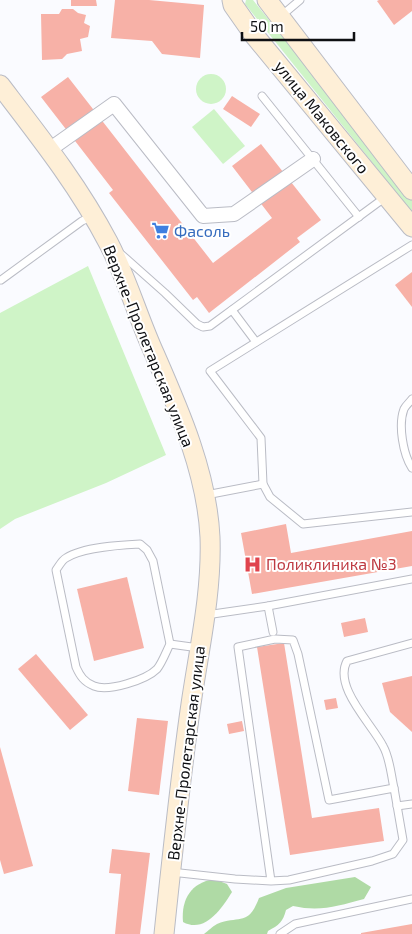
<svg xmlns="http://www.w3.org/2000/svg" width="412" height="934" font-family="'Exo 2',sans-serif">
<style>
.green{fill:#cff4c7}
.forest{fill:#afdaa5}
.building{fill:#f7b1a7}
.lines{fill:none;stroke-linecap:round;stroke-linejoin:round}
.lane-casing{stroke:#babcc5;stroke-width:9}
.street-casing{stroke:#babcc5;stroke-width:16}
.secondary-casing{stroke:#babcc5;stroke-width:21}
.lane{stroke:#fff;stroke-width:7}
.street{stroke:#fff;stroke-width:14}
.secondary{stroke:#feefd7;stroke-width:19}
.labels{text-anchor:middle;stroke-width:4;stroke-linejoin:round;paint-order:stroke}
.street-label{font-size:16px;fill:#0e0f12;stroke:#fff}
.shop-label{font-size:16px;fill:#366cbe;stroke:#fff;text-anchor:start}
.health-label{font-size:16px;fill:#be3a42;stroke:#fff;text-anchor:start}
</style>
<rect width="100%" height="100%" fill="#fafbff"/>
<!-- green -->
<g class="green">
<path d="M246 0H253L412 198V212L245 4Z"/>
<circle cx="211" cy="89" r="15"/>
<path d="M214 109 245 146 223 164 192 127Z"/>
<path d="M88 266 166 455 106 483 15 519 0 529V313Z"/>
</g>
<!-- forest -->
<g class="forest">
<path d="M355 877 371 887 364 899C338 906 320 912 293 906L286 910C283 922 279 925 268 931L267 934H204C208 931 213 926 217 924 240 915 248 927 259 898L286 888Z"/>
<path d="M214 879 227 884 232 892C222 908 205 934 183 922 181 899 191 883 214 879Z"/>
</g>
<!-- building -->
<g class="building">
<path d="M71 0H96L97 6H71Z"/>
<path d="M115 0H149L204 5 200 58 162 54 152 41 111 38Z"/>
<path d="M379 0H412V11L394 25 377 1Z"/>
<path d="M62 9H73L78 13 86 15 84 23 90 26 88 37 80 39 82 51 67 54 62 59 42 60 41 14H59Z"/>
<path d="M68 77 213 263 272 218 232 166 261 144 321 220 297 238 300 242 209 313 197 297 193 300 109 193 113 190 41 97Z"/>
<path d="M232 96 260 114 251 127 223 109Z"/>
<path d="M412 272V307L395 285Z"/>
<path d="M286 524 291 553 412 531V566L252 594 241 533Z"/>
<path d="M127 577 144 648 94 661 77 589Z"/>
<path d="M365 618 368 632 344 637 341 623Z"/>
<path d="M284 643 312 818 379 808 384 841 290 855 257 647Z"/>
<path d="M36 654 88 715 70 730 18 669Z"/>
<path d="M412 676V732L390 712 382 683Z"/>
<path d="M336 698 338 708 326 710 324 700Z"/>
<path d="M137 718 168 721 159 795 128 791Z"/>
<path d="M242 721 244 731 229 734 227 724Z"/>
<path d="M0 747 33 866 4 874 0 860Z"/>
<path d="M112 849 150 853 140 934H115L121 874 109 873Z"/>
<path d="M412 924V934H361V933Z"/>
</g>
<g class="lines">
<defs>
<g id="lane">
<path d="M281 16 300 0"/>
<path d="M262 96 359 217"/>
<path d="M412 245 210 371 261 438 263 484 270 497 303 524 412 512"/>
<path d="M121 254 165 293 197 324 203 327 210 326 387 196"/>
<path d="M1 280 82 221 93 216"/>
<path d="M232 310 256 342"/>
<path d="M412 399C410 402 406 405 404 409 398 425 403 454 412 468"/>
<path d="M206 495 263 484"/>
<path d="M140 544 147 550 153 561 170 644C166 652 162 663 157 669 146 680 108 692 94 686 84 682 80 676 76 667L56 570C59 566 62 560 66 558 83 547 120 545 140 544Z"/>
<path d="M268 606 273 632"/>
<path d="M206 615 268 606 412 579"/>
<path d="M170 644 199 648"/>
<path d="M394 788C391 775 390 758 383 746 372 724 333 687 347 661L412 643"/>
<path d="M397 806 412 804"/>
<path d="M171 872 235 879 271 881 289 880 372 861 393 854 403 840 394 788 329 800 298 654 293 640 275 639 238 647 271 881"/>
<path d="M280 934 295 924 412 899"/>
</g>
<path id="street" d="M49 150 114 104 203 216 234 214 313 159"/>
<g id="secondary">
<path d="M232 0 233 5 254 35 412 227"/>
<path d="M267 0 412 190"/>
<path d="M0 85C39 136 78 185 108 242 127 278 138 318 155 355 180 412 207 474 210 537 212 593 199 649 191 704 180 780 172 857 164 934"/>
</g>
</defs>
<!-- lane casing -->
<use href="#lane" class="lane-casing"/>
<!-- street casing -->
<use href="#street" class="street-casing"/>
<!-- secondary casing -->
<use href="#secondary" class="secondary-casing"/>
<!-- lane -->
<use href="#lane" class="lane"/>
<!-- street -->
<use href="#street" class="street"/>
<!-- secondary -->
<use href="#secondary" class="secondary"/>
</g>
<!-- icons -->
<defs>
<symbol id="supermarket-bare" viewBox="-9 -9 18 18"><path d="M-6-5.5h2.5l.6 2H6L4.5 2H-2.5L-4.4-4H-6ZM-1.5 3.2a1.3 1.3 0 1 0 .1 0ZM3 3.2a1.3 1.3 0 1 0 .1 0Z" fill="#3f7fe0" stroke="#fff" stroke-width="2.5" paint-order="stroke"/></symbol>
<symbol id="hospital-bare" viewBox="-9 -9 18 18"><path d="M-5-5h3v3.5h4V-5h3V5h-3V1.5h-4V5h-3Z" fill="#e0444e" stroke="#fff" stroke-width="2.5" paint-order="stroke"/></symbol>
</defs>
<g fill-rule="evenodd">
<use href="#supermarket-bare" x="148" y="218" width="25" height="25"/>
<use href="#hospital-bare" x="240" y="552" width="25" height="25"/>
</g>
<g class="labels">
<!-- street labels -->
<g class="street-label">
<text transform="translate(322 117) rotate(51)" y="6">улица Маковского</text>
<text transform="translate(149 346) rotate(68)" y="6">Верхне-Пролетарская улица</text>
<text transform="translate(186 753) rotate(-83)" y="6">Верхне-Пролетарская улица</text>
</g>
<!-- shop labels -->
<g class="shop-label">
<text x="174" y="237">Фасоль</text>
</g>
<!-- health labels -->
<g class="health-label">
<text x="266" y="570">Поликлиника №3</text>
</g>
</g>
<!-- scale -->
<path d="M242 32v8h112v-8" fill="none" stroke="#0e0f12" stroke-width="2.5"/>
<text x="250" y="32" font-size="15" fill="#0e0f12" stroke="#ffffff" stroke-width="4" paint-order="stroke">50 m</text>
</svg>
